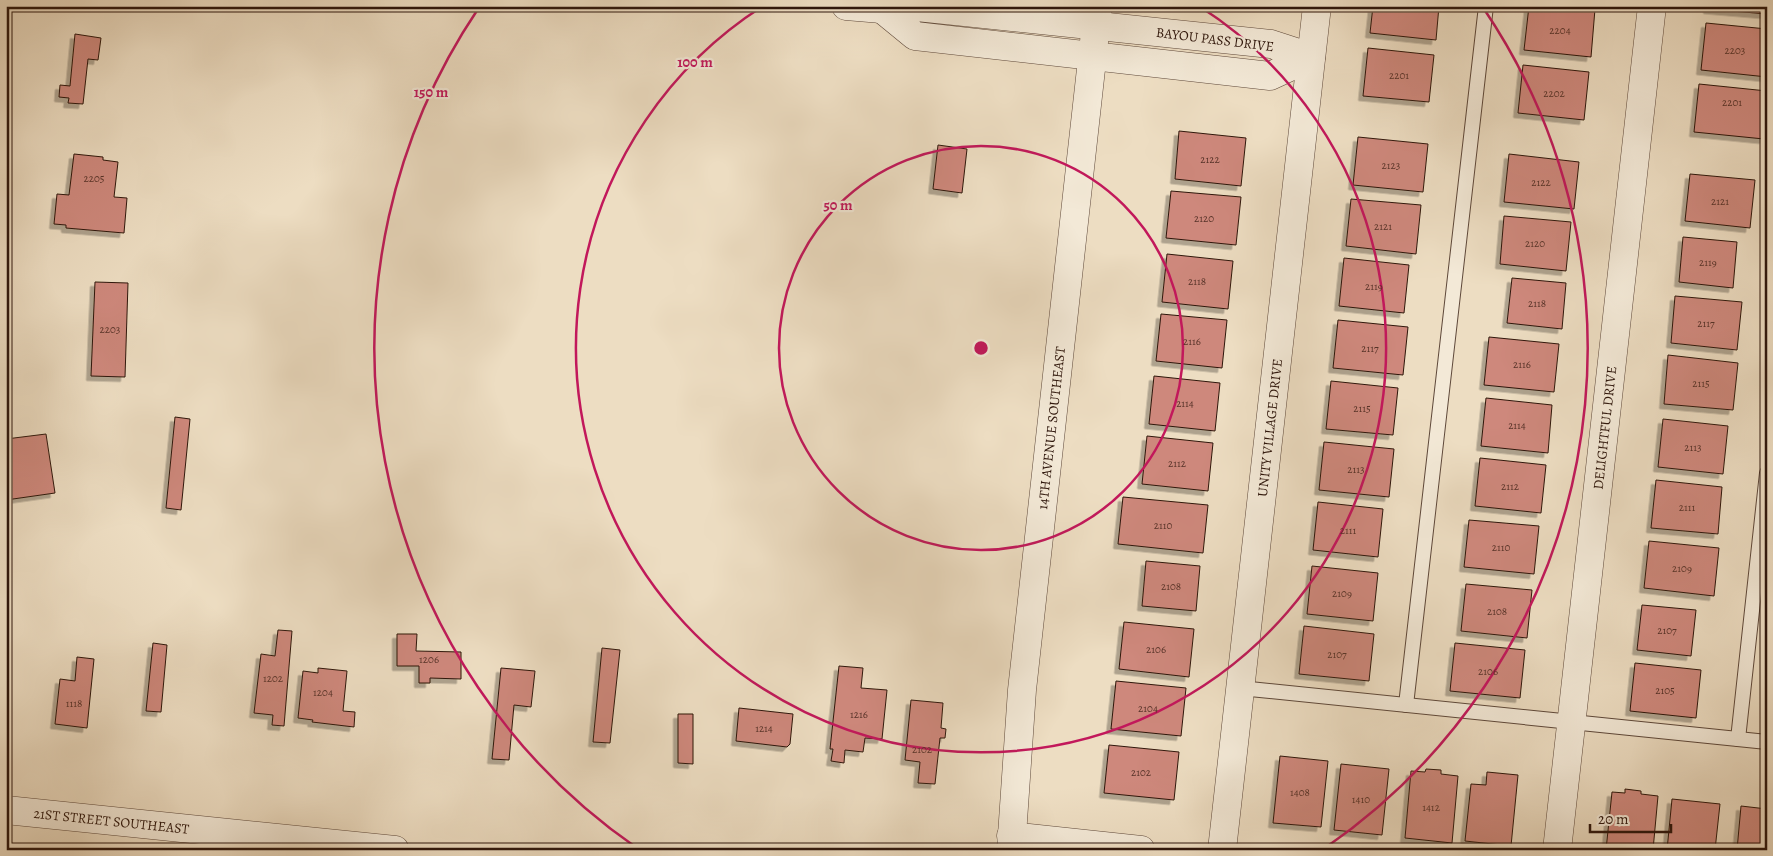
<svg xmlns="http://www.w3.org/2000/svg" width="1773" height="856" font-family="Alegreya,serif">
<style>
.building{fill:#ce887b;stroke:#2e160c;filter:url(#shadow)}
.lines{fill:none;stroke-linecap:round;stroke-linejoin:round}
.service-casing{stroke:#5e483a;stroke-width:16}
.minor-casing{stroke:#5e483a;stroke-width:29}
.tertiary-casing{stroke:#5e483a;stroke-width:29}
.service{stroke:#f3e9d7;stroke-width:14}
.minor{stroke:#f3e9d7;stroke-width:28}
.tertiary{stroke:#f3e9d7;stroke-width:28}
.ring{fill:none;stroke:#c2185b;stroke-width:2.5}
.labels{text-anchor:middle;stroke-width:4.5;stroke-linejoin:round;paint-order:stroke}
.number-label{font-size:11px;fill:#563228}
.street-label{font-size:14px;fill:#2e160c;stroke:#f3e9d7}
.centre{fill:#c2185b;stroke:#f3e9d7;stroke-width:2.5}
.ring-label{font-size:15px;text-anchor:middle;font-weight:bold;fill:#c2185b;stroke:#f3e9d7;stroke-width:4.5;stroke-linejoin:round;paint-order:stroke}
</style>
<defs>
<filter id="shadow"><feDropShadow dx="-4.5" dy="4.5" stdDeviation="0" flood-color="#0004"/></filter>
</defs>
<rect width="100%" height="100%" fill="#edddc2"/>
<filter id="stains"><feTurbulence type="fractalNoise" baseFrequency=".004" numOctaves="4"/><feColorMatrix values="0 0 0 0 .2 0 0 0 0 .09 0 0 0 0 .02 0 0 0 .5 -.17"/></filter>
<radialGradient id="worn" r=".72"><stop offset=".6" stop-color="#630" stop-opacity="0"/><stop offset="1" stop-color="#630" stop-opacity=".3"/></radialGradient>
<!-- building -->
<g class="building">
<path d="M1373 6H1439L1436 40 1370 33Z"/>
<path d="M1529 6 1595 9 1591 57 1524 50Z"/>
<path d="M1708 6H1767V14L1708 9Z"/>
<path d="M1706 23 1767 29V77L1701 70Z"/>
<path d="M75 34 101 38 98 60 88 59 83 104 68 103 69 98 59 97 60 85 70 86Z"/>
<path d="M1368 48 1434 55 1429 102 1363 96Z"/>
<path d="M1523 65 1589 72 1584 120 1518 113Z"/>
<path d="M1699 84 1767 91 1764 139 1694 132Z"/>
<path d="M1179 131 1246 138 1241 186 1175 179Z"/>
<path d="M1358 137 1428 144 1423 192 1353 185Z"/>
<path d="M938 145 967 149 962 193 933 189Z"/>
<path d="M74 154 103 157V160L118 162 114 197 127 198 124 233 66 228V225L54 224 57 194 69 195Z"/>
<path d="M1509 154 1579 162 1574 209 1504 202Z"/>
<path d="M1690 174 1755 180 1750 228 1685 221Z"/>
<path d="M1171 191 1241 197 1236 245 1166 238Z"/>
<path d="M1351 199 1421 205 1416 254 1346 246Z"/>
<path d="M1504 216 1571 222 1566 271 1500 264Z"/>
<path d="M1683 237 1737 242 1733 288 1679 282Z"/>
<path d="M1167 254 1233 261 1228 309 1162 302Z"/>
<path d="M1344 258 1409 265 1404 313 1339 306Z"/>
<path d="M1512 278 1566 283 1562 329 1507 323Z"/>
<path d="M95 282 128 283 125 377 91 376Z"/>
<path d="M1675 296 1742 302 1737 350 1671 343Z"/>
<path d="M1161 314 1227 320 1222 368 1156 361Z"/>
<path d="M1338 320 1408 327 1403 375 1333 368Z"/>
<path d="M1489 337 1559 344 1554 392 1484 385Z"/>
<path d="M1668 355 1738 363 1733 410 1664 404Z"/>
<path d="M1154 376 1220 383 1215 431 1149 424Z"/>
<path d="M1331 381 1398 388 1393 435 1326 429Z"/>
<path d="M1486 398 1552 405 1548 453 1481 446Z"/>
<path d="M175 417 190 419 181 510 166 508Z"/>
<path d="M1663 419 1728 426 1723 474 1658 467Z"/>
<path d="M46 434 55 493 6 500V439Z"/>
<path d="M1147 436 1213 443 1208 491 1142 484Z"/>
<path d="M1324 442 1394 449 1389 497 1319 490Z"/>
<path d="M1480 458 1546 465 1541 513 1475 506Z"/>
<path d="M1656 480 1722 487 1718 534 1651 528Z"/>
<path d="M1123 497 1208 505 1203 553 1118 544Z"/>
<path d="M1318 502 1383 509 1378 557 1313 550Z"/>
<path d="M1469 520 1539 526 1534 574 1464 567Z"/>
<path d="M1649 541 1719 548 1714 596 1644 588Z"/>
<path d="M1146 561 1200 566 1196 611 1142 606Z"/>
<path d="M1312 566 1378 573 1373 621 1307 614Z"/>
<path d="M1466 584 1532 590 1527 638 1461 631Z"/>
<path d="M1642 605 1696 610 1691 656 1637 650Z"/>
<path d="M1124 622 1194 629 1189 677 1119 669Z"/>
<path d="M1304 626 1374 634 1369 681 1299 674Z"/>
<path d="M278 630 292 631 284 726 272 725 273 715 254 713 261 654 275 656Z"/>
<path d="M397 634H417L416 651 461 652V679L430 678V683H419V666H397Z"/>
<path d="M153 643 167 645 161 712 146 711Z"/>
<path d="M1455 643 1525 650 1520 698 1450 691Z"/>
<path d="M602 648 620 650 610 743 593 742Z"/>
<path d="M77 657 94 659 87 728 55 724 60 679 75 681Z"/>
<path d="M1635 663 1701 670 1696 718 1630 711Z"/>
<path d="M839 666 863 668 861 688 887 690 882 739 865 738 863 752 845 750 844 763 831 761 833 749H830Z"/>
<path d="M318 668 347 671 343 711 355 712 354 727 312 722 313 720 298 718 303 671 318 673Z"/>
<path d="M501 668 535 671 531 707 514 705 509 760 492 759Z"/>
<path d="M1116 681 1186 688 1181 736 1111 729Z"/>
<path d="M911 700 943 703 941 728 946 729 945 738H940L935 784 918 783 920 762 905 760Z"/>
<path d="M739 708 793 714 790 744 787 747 736 741Z"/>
<path d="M678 714H693V764L678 763Z"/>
<path d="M1109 745 1179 752 1174 800 1104 793Z"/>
<path d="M1280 756 1328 761 1321 827 1273 823Z"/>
<path d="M1341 764 1389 769 1382 835 1334 830Z"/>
<path d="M1426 769 1441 770V774L1458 776 1452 843 1405 838 1411 771 1425 772Z"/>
<path d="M1487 772 1518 775 1511 846 1465 841 1471 784 1486 785Z"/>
<path d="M1625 789 1641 791V794L1658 796 1653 850H1606L1612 792 1625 793Z"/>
<path d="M1672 799 1720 804 1715 850H1667Z"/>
<path d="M1741 806 1767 809V850H1737Z"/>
</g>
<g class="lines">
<defs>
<g id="service">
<path d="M1240 688 1767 742"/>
<path d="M1406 705 1486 6"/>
<path d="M1738 739 1767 473"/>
</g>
<g id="minor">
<path d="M846 6 882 9V6"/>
<path d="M917 7 1271 44 1311 57 1270 76 915 36 882 9Z"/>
<path d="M1011 836 1141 850"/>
<path id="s1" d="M1222 850 1317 6"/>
<path id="s2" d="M1557 850 1652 6"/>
</g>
<g id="tertiary">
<path id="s3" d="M6 810 395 850"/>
<path id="s4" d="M1011 850 1022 690 1098 6"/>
</g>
</defs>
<!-- service casing -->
<use href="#service" class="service-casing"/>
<!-- minor casing -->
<use href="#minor" class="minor-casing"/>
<!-- tertiary casing -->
<use href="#tertiary" class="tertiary-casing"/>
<!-- service -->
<use href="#service" class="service"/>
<!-- minor -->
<use href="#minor" class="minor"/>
<!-- tertiary -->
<use href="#tertiary" class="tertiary"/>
</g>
<!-- distance rings -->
<g class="ring">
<circle cx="981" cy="348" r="202"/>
<path d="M1199 6A405 405 0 1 1 763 6"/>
<path d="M637 848A607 607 0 0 1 478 9M1484 9A607 607 0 0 1 1325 848"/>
</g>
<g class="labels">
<!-- number labels -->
<g class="number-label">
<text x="1560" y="34">2204</text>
<text x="1735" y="54">2203</text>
<text x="1399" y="79">2201</text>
<text x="1554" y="97">2202</text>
<text x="1732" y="106">2201</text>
<text x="1210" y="163">2122</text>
<text x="1391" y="169">2123</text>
<text x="94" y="182">2205</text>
<text x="1541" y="186">2122</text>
<text x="1720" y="205">2121</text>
<text x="1204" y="222">2120</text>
<text x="1383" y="230">2121</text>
<text x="1535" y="247">2120</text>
<text x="1708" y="266">2119</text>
<text x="1197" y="285">2118</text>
<text x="1374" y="290">2119</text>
<text x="1537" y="307">2118</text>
<text x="1706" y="327">2117</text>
<text x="110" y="333">2203</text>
<text x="1192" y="345">2116</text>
<text x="1370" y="352">2117</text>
<text x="1522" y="368">2116</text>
<text x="1701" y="387">2115</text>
<text x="1185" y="407">2114</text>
<text x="1362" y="412">2115</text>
<text x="1517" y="429">2114</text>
<text x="1693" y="451">2113</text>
<text x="1177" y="467">2112</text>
<text x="1356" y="473">2113</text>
<text x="1510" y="490">2112</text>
<text x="1687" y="511">2111</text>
<text x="1163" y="529">2110</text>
<text x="1348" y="534">2111</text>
<text x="1501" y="551">2110</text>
<text x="1682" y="572">2109</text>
<text x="1171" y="590">2108</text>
<text x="1342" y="597">2109</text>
<text x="1497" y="615">2108</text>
<text x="1667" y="634">2107</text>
<text x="1156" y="653">2106</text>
<text x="1337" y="658">2107</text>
<text x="429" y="663">1206</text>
<text x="1488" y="675">2106</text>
<text x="273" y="682">1202</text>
<text x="1665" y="694">2105</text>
<text x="323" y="696">1204</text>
<text x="74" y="707">1118</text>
<text x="1148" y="712">2104</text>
<text x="859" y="718">1216</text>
<text x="764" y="732">1214</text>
<text x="922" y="753">2102</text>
<text x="1141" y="776">2102</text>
<text x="1300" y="796">1408</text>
<text x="1361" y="803">1410</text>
<text x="1431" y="811">1412</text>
</g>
<!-- street labels -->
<g class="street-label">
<text transform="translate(1215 39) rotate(7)" y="5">BAYOU PASS DRIVE</text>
<text dy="5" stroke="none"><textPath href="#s4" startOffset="424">14TH AVENUE SOUTHEAST</textPath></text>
<text dy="5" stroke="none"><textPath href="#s1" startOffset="425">UNITY VILLAGE DRIVE</textPath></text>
<text dy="5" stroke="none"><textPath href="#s2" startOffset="425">DELIGHTFUL DRIVE</textPath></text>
<text dy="5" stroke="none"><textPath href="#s3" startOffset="106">21ST STREET SOUTHEAST</textPath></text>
</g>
</g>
<circle cx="981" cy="348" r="8" class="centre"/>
<g class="ring-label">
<text x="695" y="67">100 m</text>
<text x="431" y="97">150 m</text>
<text x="838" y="210">50 m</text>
</g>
<!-- margin -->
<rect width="1773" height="856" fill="none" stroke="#edddc2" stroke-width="25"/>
<rect x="8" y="8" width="1758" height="841" fill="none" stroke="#2e160c" stroke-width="2.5"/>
<rect x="12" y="12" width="1748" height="831" fill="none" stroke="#2e160c"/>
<!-- scale -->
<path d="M1590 824v8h81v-8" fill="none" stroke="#2e160c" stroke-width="2.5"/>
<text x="1598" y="824" font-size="15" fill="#2e160c" stroke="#f3e9d7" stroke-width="4" paint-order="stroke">20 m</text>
<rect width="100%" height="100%" filter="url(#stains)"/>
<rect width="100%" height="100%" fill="url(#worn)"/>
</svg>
